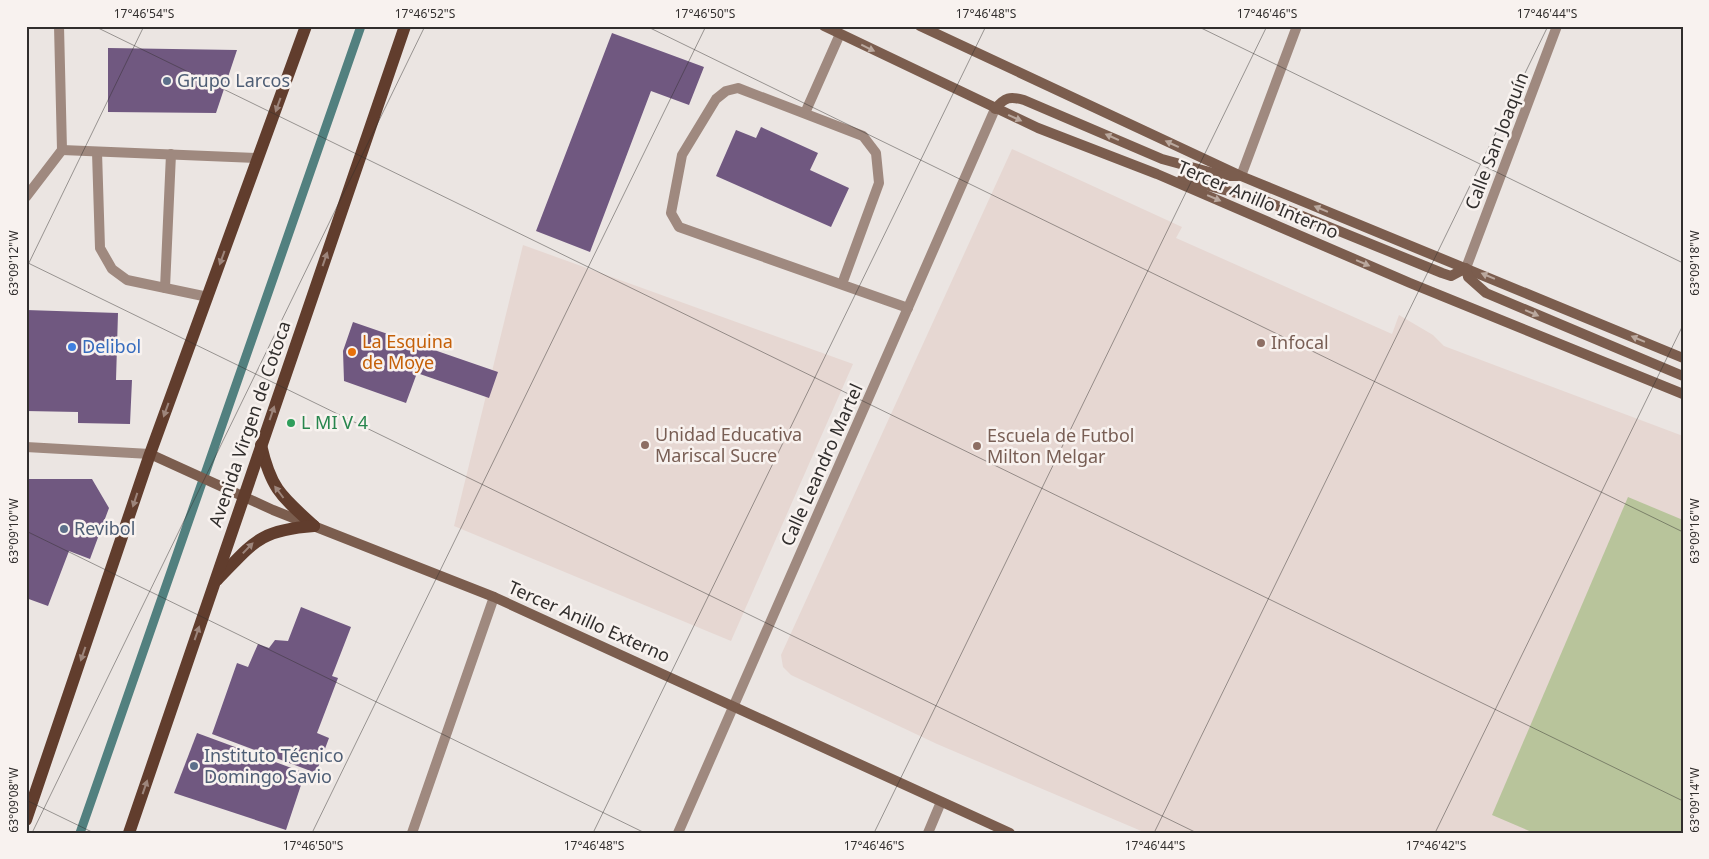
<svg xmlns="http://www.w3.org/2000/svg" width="1709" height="859" font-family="'Noto Sans',sans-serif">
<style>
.built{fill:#e6d7d2}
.green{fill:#b8c49b}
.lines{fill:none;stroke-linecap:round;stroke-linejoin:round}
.stream{stroke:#52807f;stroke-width:9}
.building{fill:#705880}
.lane{stroke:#9f897f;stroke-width:10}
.street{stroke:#9f897f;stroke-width:10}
.secondary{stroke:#7b5d4e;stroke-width:10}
.primary{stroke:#613d2d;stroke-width:12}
.oneway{fill:#baa89e}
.oneway2{fill:#9d857b}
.ticks{fill:none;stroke:#312e2d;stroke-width:1;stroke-opacity:0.45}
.service-dot{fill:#5c6f8a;stroke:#f8f2ef;stroke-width:2}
.education-dot{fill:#8d6e63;stroke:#f8f2ef;stroke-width:2}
.shop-dot{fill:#3f7fe0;stroke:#f8f2ef;stroke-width:2}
.food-dot{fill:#e8710a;stroke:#f8f2ef;stroke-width:2}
.leisure-dot{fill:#2e9e5b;stroke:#f8f2ef;stroke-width:2}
.labels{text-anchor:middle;stroke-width:5;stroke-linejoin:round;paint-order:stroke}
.service-label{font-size:18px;fill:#4e5e75;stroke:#f8f2ef;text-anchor:start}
.street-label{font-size:18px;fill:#312e2d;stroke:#f8f2ef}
.food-label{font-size:18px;fill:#c56008;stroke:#f8f2ef;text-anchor:start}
.education-label{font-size:18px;fill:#785e54;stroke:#f8f2ef;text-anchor:start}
.shop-label{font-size:18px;fill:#366cbe;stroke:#f8f2ef;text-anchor:start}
.leisure-label{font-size:18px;fill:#27864d;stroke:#f8f2ef;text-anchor:start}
.neatline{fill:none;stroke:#312e2d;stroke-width:2}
.ticks-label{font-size:12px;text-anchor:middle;fill:#312e2d}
</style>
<rect width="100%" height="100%" fill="#ebe5e2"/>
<!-- built -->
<g class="built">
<path d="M1012 149 1182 227 1176 238 1392 334 1399 315 1433 335 1444 346 1683 436V833H1146L937 744 791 675 783 667 781 655Z"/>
<path d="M523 245 853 364 731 641 454 526Z"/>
</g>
<!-- green -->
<path class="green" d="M1628 497 1683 520V833H1534L1492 815Z"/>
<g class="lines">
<!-- stream -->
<path class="stream" d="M80 833 361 26"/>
</g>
<!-- building -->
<g class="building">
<path d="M612 33 704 67 689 105 651 91 590 252 536 231Z"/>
<path d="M108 48 237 50 216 113 108 112Z"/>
<path d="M761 127 818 153 810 170 849 188 831 227 716 176 736 130 756 138Z"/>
<path d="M26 310 118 313 116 380H132L130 424 78 423V412L26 411Z"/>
<path d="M353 322 498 372 489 398 417 373 406 403 344 381 343 351Z"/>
<path d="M26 479H92L109 508 90 559 69 551 48 606 26 598Z"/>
<path d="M301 607 351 627 332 676 338 678 317 733 329 738 316 773 212 734 237 663 248 667 258 644 269 648 275 640 288 641Z"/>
<path d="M197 733 305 773 286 830 174 793Z"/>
</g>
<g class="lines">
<!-- lane -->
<g class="lane">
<path d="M805 113 840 34"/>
<path d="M97 152 100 248 112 269 127 280 208 297"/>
<path d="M842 284 879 183 876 153 863 136 738 88 726 91 716 99 682 155 671 213 679 227 908 308"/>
<path d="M165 288 171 154"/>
</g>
<!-- street -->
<g class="street">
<path d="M62 150 258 158"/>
<path d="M1241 176 1297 26"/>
<path d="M26 197 62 150 59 26"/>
<path d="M1466 268 1557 26"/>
<path d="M26 447 150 454"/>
<path d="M412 833 494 597"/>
<path d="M678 833 995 109"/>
<path d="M928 833 941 802"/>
</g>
<!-- secondary -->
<g class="secondary">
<path d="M824 26 1038 128 1157 174 1410 283 1683 394"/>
<path d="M920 26 1241 176 1683 358"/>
<path d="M995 109C1005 97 1010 96 1024 100L1162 159 1224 176H1238"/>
<path d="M1182 179 1263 200 1442 273 1451 276 1466 268 1468 277 1486 293 1683 376"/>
<path d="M150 454 273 510 494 597 1010 833"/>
</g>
<!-- primary -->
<g class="primary">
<path d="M261 445C271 489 281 496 314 526"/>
<path d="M217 580C254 542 259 530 314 526"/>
<path d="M26 820 150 454 306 26"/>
<path d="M129 833 405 26"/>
</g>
</g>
<!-- one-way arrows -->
<defs><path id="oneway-solid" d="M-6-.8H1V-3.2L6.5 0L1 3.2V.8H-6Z" transform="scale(1.25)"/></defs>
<g class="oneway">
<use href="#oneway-solid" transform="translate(868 48) rotate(26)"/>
<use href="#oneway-solid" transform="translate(1015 118) rotate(24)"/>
<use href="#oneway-solid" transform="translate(1112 137) rotate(-156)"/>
<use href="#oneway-solid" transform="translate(1172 144) rotate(-155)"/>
<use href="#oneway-solid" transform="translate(1214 198) rotate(23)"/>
<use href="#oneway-solid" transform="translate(1321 209) rotate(-157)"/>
<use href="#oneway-solid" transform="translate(1363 263) rotate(23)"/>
<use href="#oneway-solid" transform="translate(1488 276) rotate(-157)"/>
<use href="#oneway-solid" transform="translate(1532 313) rotate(23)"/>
<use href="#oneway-solid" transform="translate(1638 339) rotate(-157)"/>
</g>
<g class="oneway2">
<use href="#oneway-solid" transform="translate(278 105) rotate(110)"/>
<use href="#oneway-solid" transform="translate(222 258) rotate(110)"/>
<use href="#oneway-solid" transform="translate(325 259) rotate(-71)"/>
<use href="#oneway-solid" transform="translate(166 410) rotate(110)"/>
<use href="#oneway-solid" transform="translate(272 413) rotate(-71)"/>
<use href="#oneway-solid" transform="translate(279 492) rotate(-127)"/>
<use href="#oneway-solid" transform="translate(135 500) rotate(108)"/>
<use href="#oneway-solid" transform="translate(248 548) rotate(-46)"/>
<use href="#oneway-solid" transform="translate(197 633) rotate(-71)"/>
<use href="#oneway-solid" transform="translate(83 654) rotate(109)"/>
<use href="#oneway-solid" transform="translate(145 787) rotate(-71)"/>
</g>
<!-- ticks -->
<path class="ticks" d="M94 26 1683 801M646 26 1683 532M1197 26 1683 263M26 262 1197 833M26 269 144 26M26 531 645 833M26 800 94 833M32 833 425 26M312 833 706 26M593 833 986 26M874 833 1267 26M1154 833 1548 26M1435 833 1683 325"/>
<!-- markers -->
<g class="service-dot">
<circle cx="167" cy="81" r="5"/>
<circle cx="64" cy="529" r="5"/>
<circle cx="194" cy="766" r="5"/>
</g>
<g class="education-dot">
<circle cx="1261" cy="343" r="5"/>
<circle cx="645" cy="445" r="5"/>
<circle cx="977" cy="446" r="5"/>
</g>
<circle class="shop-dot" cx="72" cy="347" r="5"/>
<circle class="food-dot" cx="352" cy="352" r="5"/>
<circle class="leisure-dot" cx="291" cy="423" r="5"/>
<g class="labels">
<!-- service labels -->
<g class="service-label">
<text x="177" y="87">Grupo Larcos</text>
<text x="74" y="535">Revibol</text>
<text x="204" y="762">Instituto Técnico<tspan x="204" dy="21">Domingo Savio</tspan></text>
</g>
<!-- street labels -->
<g class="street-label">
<text transform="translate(1497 141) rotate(-69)" y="6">Calle San Joaquín</text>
<text transform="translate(1258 200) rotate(23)" y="6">Tercer Anillo Interno</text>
<text transform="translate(250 424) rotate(-71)" y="6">Avenida Virgen de Cotoca</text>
<text transform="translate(822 465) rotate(-66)" y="6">Calle Leandro Martel</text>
<text transform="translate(589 622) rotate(24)" y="6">Tercer Anillo Externo</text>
</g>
<!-- food labels -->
<g class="food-label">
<text x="362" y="348">La Esquina<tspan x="362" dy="21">de Moye</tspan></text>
</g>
<!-- education labels -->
<g class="education-label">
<text x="1271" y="349">Infocal</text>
<text x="655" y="441">Unidad Educativa<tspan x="655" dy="21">Mariscal Sucre</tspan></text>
<text x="987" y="442">Escuela de Futbol<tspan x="987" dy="21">Milton Melgar</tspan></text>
</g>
<!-- shop labels -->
<g class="shop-label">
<text x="82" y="353">Delibol</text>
</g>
<!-- leisure labels -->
<g class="leisure-label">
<text x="301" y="429">L MI V 4</text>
</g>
</g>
<!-- border -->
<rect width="1709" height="859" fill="none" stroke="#f8f2ef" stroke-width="55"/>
<rect x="28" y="28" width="1654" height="804" class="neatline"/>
<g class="ticks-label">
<text x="144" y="18">17°46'54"S</text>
<text x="425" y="18">17°46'52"S</text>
<text x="705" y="18">17°46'50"S</text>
<text x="986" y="18">17°46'48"S</text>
<text x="1267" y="18">17°46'46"S</text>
<text x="1547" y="18">17°46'44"S</text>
<text transform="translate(14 263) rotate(-90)" y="4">63°09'12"W</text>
<text transform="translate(1695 263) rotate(-90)" y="4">63°09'18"W</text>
<text transform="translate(14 531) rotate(-90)" y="4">63°09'10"W</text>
<text transform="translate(1695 531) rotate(-90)" y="4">63°09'16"W</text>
<text transform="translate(14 800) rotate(-90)" y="4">63°09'08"W</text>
<text transform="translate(1695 800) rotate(-90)" y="4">63°09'14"W</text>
<text x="313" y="850">17°46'50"S</text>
<text x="594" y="850">17°46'48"S</text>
<text x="874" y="850">17°46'46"S</text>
<text x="1155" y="850">17°46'44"S</text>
<text x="1436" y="850">17°46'42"S</text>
</g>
</svg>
